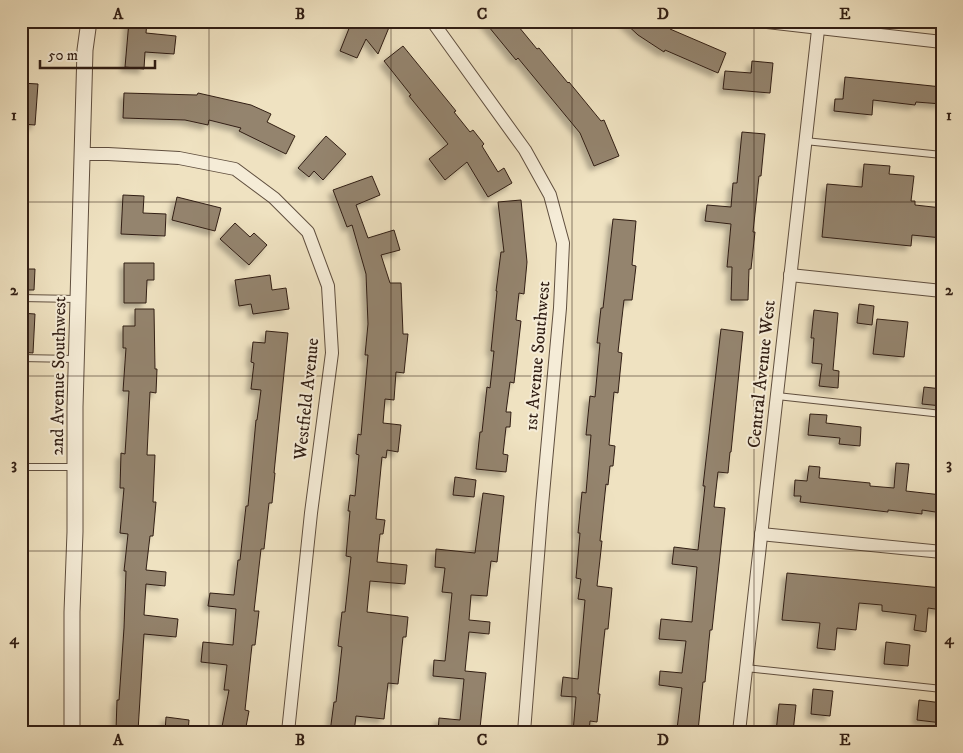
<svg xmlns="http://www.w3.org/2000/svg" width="963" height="753" font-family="'IM FELL DW Pica',serif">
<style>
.building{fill:#94846e;stroke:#311e14;filter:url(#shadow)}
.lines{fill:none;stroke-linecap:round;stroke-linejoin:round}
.service-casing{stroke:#604f3f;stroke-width:8}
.minor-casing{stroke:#604f3f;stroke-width:14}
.tertiary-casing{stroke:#604f3f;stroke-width:17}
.service{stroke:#f5ecd7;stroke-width:6}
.minor{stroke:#f5ecd7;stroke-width:12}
.tertiary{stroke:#f5ecd7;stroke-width:15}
.grid{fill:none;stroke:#311e14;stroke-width:1;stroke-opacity:0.55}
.labels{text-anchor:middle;stroke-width:4;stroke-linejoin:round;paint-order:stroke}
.street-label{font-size:18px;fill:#311e14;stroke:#f5ecd7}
.neatline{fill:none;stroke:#311e14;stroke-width:2}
.grid-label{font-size:16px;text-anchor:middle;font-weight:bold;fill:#311e14}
</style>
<defs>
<filter id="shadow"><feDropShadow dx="-4.5" dy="4.5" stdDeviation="2.5" flood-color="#0004"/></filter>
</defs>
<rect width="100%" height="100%" fill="#efe2c1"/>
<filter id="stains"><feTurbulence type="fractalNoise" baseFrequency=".004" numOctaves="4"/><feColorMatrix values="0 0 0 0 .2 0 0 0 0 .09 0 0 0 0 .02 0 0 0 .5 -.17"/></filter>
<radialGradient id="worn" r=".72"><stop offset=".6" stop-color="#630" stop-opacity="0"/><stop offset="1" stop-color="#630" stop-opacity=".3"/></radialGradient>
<!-- building -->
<g class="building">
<path d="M129 21H147L146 33 176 36 174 54 145 52 144 69 125 67Z"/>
<path d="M352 21H381L390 25 378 54 366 39 357 58 340 51Z"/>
<path d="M484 21H514L537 49 539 48 568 83 569 82 601 121 604 120 619 156 594 166 580 133 518 58 516 60Z"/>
<path d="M623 21H675L670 29 726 53 718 73 665 50 664 52 638 35Z"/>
<path d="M403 46 456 111 454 112 470 132 473 130 484 144 482 146 498 172 504 168 512 183 488 197 467 162 445 180 429 159 448 144 409 96 411 95 384 61Z"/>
<path d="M752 61 773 63 770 93 723 89 725 71 751 73Z"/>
<path d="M845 77 942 87V104L916 102 915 105 873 100 872 115 834 111 835 99H843Z"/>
<path d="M21 83 38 84 35 125 21 124Z"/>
<path d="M124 93 197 95 198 93 251 105 271 114 267 122 295 136 286 154 239 131 241 128 209 120 208 125 185 120 123 118Z"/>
<path d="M742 132 765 134 761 176H759L753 232H755L751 269H749L748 300H731L732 267H727L731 224 705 221 707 205 731 207 733 183H737Z"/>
<path d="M326 136 346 154 323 180 314 171 309 177 298 168Z"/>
<path d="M864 164 890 166 889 174 914 176 911 201H915V205L942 208V238L912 235 911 246 822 237 827 184 862 187Z"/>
<path d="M372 176 380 195 356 205 368 238 394 230 400 250 381 255 390 283H401L403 334H408L404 373 396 372 394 400 385 399 383 423 401 425 398 452 387 450 386 458 382 457 376 519 385 520 383 534H380L377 562 407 565 405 584 370 581 367 612 408 617 406 637H403L398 684 388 683 384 719 356 716 354 732H330L334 702H336L342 647 338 646 342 612H345L351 557 346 556 350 511H348L350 495 355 496 359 455 356 454 358 434 361 435 368 355H365L368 324 366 274 352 225 347 227 333 190Z"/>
<path d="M123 195 144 196 143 213 166 214 165 236 121 234Z"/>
<path d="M177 197 221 208 215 231 172 220Z"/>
<path d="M521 200 527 262 524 294 519 293 516 320 521 321 514 383 510 382 506 412H511L510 427H506L503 454 508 455 506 472 476 469 480 432H482L487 387 490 388 494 351H491L497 291H496L501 252H504L498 202Z"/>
<path d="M613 219 636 221 632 265 636 266 632 300H624L618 352 622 353 618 393 614 392 609 445 615 446 613 466H610L608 485 606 484 600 541H602L597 586 612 588 608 629H605L598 694H600L597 722 590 721 589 732H573L576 697 561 696 563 677 578 679 585 600 578 599 581 579 576 578 580 533H578L582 492 586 493 591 435H586L590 396 595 397 600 343H597L601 308H603Z"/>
<path d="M235 223 250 237 254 233 267 245 249 265 220 239Z"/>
<path d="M124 263H154V280H147L146 303H124Z"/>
<path d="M21 269H35L34 290H21Z"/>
<path d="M270 275 272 290 286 288 289 309 253 314 251 304 239 306 235 280Z"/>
<path d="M859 304 874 306 872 325 857 323Z"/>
<path d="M135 309H154L155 369H157L156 393 150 392 147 455H155L153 502H156L153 536H150L146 570 166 572 165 586 146 584 144 615 178 619 176 637 144 634 138 731 116 730 117 700H119L124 628 126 571H124L128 534 120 533 124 488H120L121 453 125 454 129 391H123L126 348H123V326H135Z"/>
<path d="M814 310 838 313 833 370 839 371 838 388 819 386 822 364 812 363 814 338H811Z"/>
<path d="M21 313 35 314 33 353 21 352Z"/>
<path d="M877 319 908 322 904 357 873 354Z"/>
<path d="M721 329 743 332 731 452H730L728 473 718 472 714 507 725 508 712 630H710L705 682H703L698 731 677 729 682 688 659 685 660 671 682 673 686 641 659 639 661 619 692 622 697 567 672 564 674 547 698 550 705 486H703Z"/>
<path d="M266 331 288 333 274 473H275L272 503H269L264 549H261L254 611H259L255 645H252L245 710 249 711 245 732H221L229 690H224L227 665 201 662 203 642 233 645 236 609 208 606 210 593 234 595 238 560H240L246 506H248L256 420H257L261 390 251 389 254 363 251 362 253 342 265 343Z"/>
<path d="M924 387 942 389V406L922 404Z"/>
<path d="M810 414 827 415 826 423 861 427 860 446 839 444 840 438 808 435Z"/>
<path d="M896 463 909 464 906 491 942 495V513L922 510V514L888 510V512L862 509 800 502 801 496H794L795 480 807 481 809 466 820 467 819 478 870 483V486L894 488Z"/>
<path d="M455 477 476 480 474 497 453 495Z"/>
<path d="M483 493 504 496 497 562 491 561 487 596 471 595 469 620 490 622 489 634 469 632 465 671 486 673 480 728 460 726 459 732H438L439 718 460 720 464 679 433 676 434 660 445 661 452 593 442 592 445 568 435 567 436 549 475 553Z"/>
<path d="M787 573 942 588V610L928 608 926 632 914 630 916 615 882 611V605L859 603 856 630 837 628 835 650 817 648 820 623 782 620Z"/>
<path d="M886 642 910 645 908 666 884 664Z"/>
<path d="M813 689 833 691 830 716 811 714Z"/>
<path d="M919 700 942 703V723L917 720Z"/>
<path d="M779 704 796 705 793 732H776Z"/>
<path d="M166 717 189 720 188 732H165Z"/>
</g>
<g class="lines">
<defs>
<g id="service">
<path d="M805 141 942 155"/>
<path d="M21 298 77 299"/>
<path d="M21 358 75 359"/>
<path d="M777 396 942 414"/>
<path d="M21 467H75"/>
<path d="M746 668 942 689"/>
</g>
<g id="minor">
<path d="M432 21 525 150 550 195 563 243 560 308 542 505 524 732"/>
<path d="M757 21 942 42"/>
<path d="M82 154H108L179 158 235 169 274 198 308 232 328 286 332 353 311 513 288 732"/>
<path d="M790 275 942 291"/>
<path d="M761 534 942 552"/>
<path d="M739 732 819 21"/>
</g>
<path id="tertiary" d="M72 732V612L75 532V407L85 50 89 21"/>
</defs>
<!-- service casing -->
<use href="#service" class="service-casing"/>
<!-- minor casing -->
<use href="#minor" class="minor-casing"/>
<!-- tertiary casing -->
<use href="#tertiary" class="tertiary-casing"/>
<!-- service -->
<use href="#service" class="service"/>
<!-- minor -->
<use href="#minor" class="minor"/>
<!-- tertiary -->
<use href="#tertiary" class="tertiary"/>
</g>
<!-- grid -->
<path class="grid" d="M209 21V732M391 21V732M572 21V732M754 21V732M21 202H942M21 376H942M21 551H942"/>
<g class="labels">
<!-- street labels -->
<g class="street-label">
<text transform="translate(537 356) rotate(-85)" y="6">1st Avenue Southwest</text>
<text transform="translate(761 374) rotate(-84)" y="6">Central Avenue West</text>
<text transform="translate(58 376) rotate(-89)" y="6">2nd Avenue Southwest</text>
<text transform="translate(306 399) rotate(-84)" y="6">Westfield Avenue</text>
</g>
</g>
<!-- margin -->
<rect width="963" height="753" fill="none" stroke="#efe2c1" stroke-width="55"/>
<!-- scale -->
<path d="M40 60v8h115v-8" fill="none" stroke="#311e14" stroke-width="2.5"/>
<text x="48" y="60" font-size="15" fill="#311e14" stroke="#f5ecd7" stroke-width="4" paint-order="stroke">50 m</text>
<rect x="28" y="28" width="908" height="698" class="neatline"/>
<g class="grid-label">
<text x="118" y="19">A</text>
<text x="300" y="19">B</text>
<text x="482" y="19">C</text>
<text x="663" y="19">D</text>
<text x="845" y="19">E</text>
<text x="14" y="120">1</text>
<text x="949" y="120">1</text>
<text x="14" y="295">2</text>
<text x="949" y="295">2</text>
<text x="14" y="469">3</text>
<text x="949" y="469">3</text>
<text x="14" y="644">4</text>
<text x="949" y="644">4</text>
<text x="118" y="745">A</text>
<text x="300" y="745">B</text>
<text x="482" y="745">C</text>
<text x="663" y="745">D</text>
<text x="845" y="745">E</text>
</g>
<rect width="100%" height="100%" filter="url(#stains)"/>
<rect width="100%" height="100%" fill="url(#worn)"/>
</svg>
